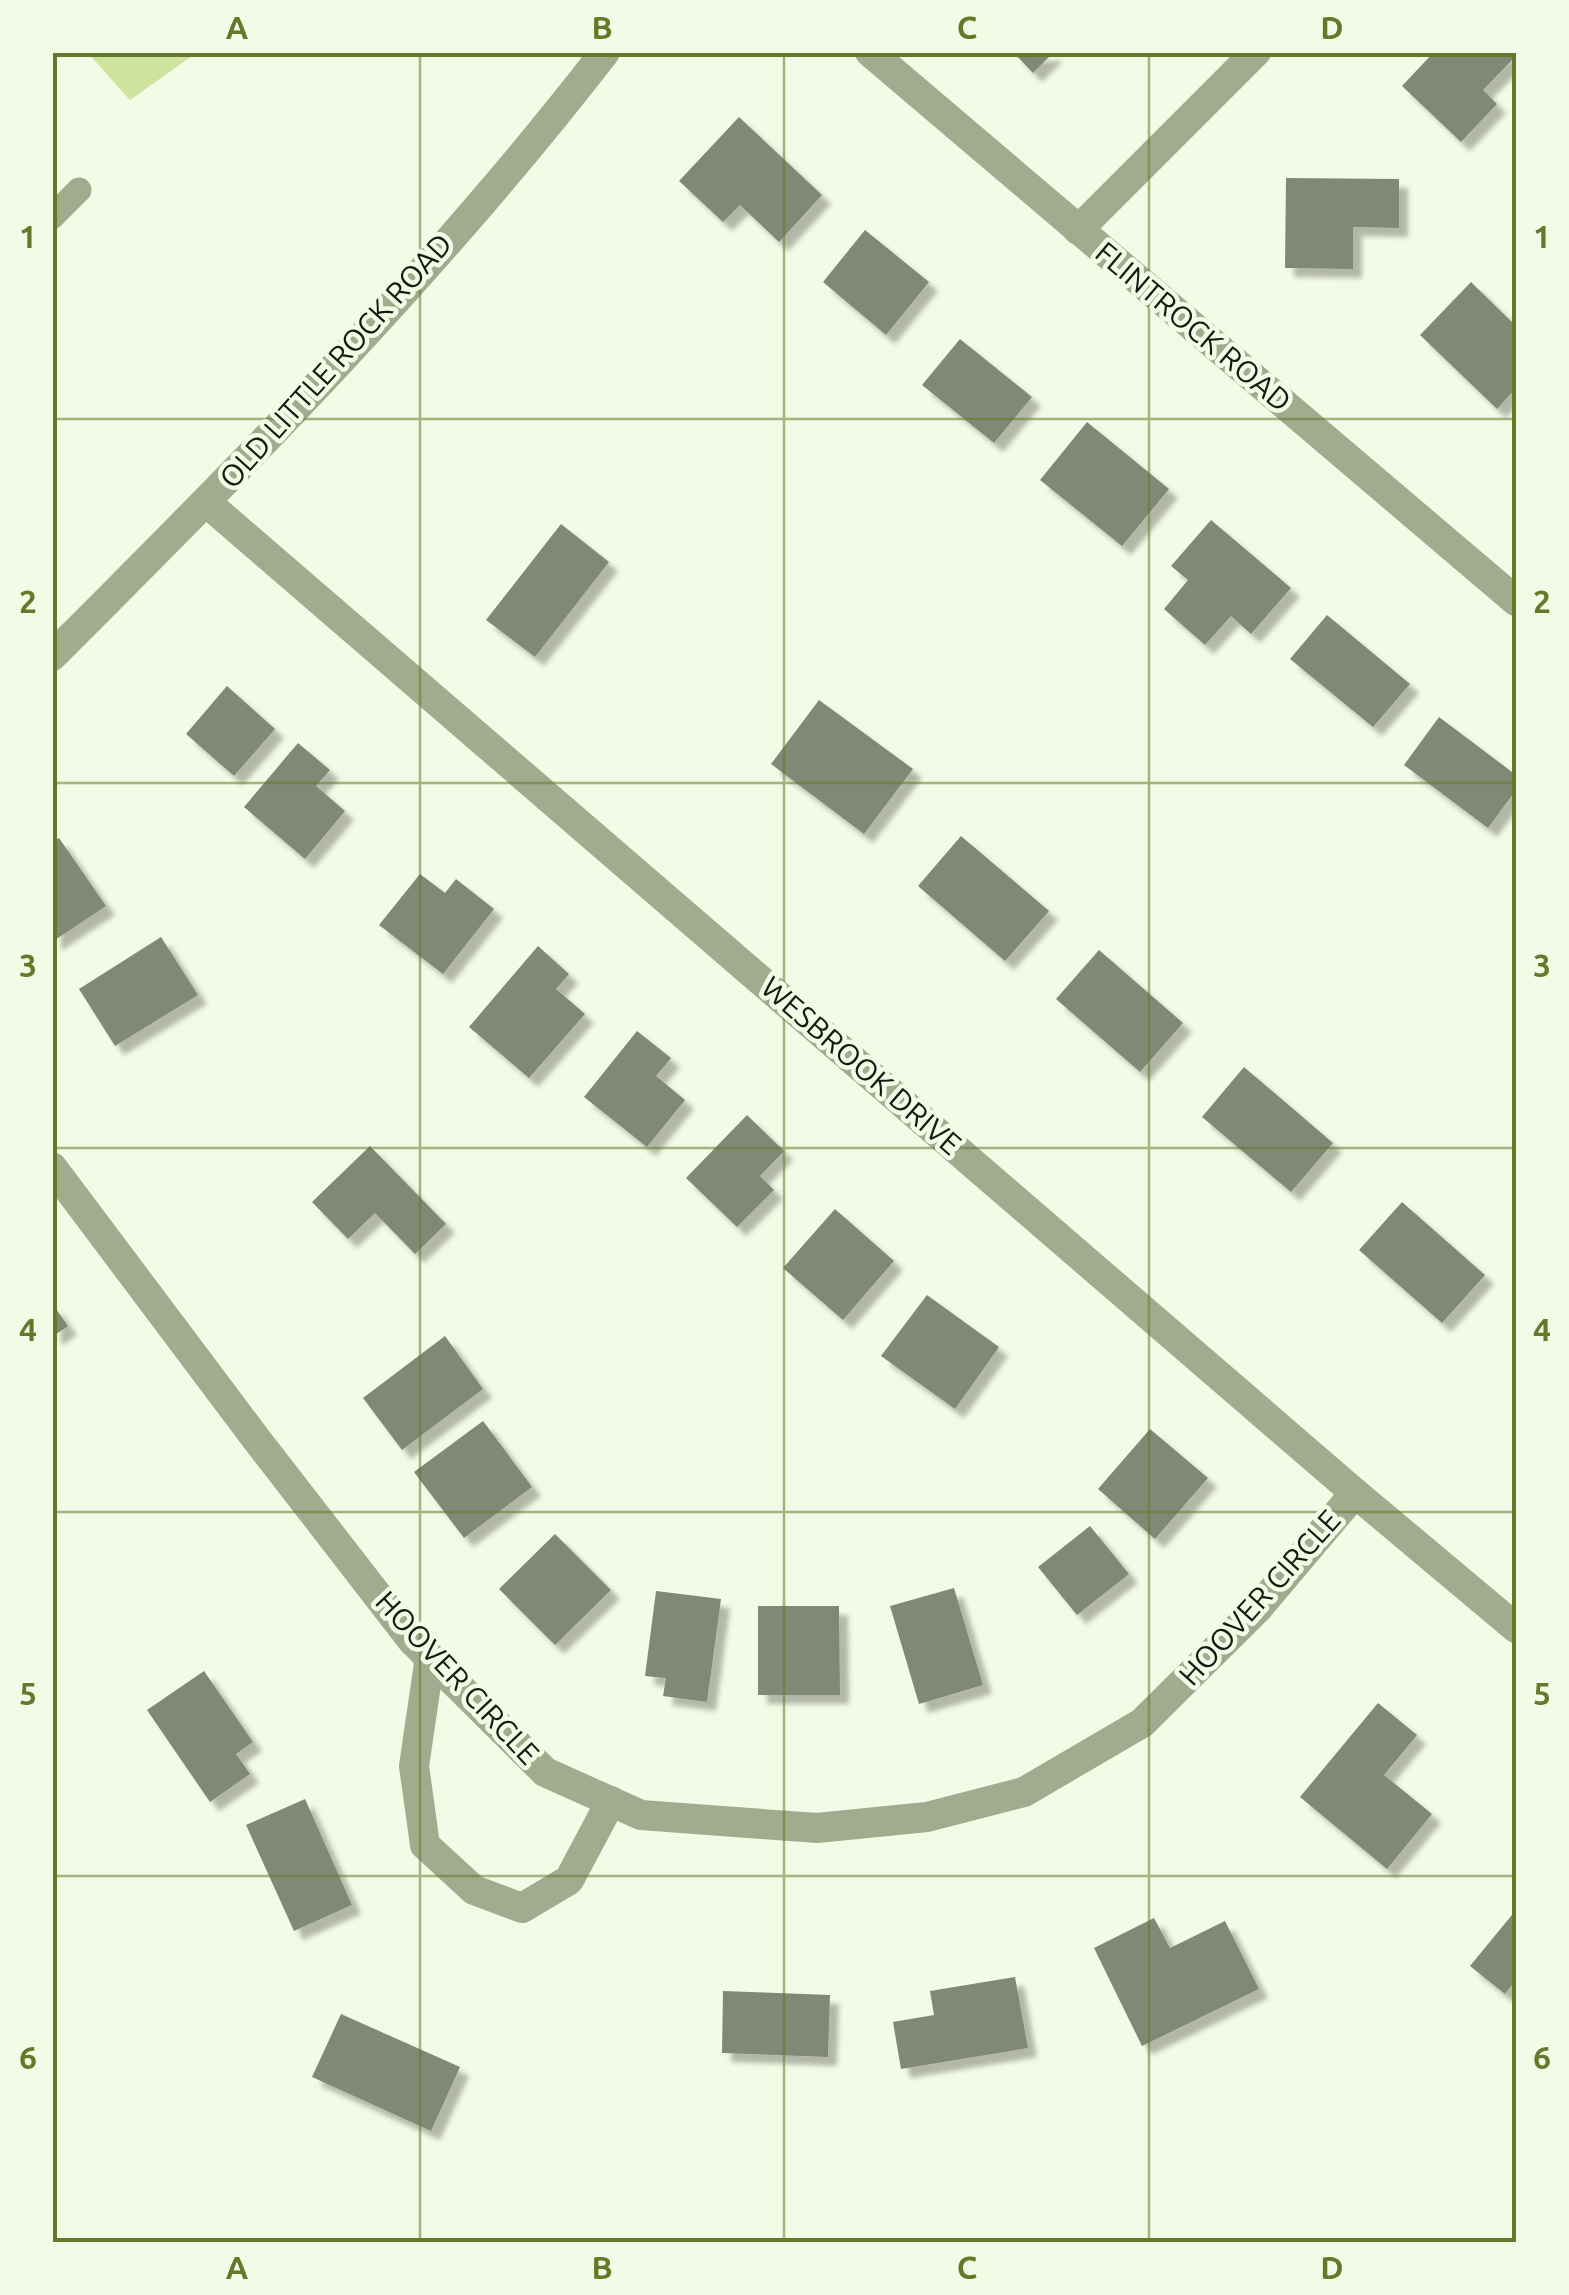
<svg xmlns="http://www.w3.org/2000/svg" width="1569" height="2295" font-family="Ubuntu,sans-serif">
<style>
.water{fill:#cde39e}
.building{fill:#818875;filter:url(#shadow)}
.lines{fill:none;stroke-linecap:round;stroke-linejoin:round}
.service{stroke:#a1ab8e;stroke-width:25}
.minor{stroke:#a1ab8e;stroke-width:30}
.grid{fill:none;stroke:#64792a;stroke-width:2.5;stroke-opacity:0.55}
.labels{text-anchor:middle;stroke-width:9;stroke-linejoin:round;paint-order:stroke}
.street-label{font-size:30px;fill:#161911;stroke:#f3fae5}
.neatline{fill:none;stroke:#64792a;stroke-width:4}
.grid-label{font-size:32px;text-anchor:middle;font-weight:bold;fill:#64792a}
</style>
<defs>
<filter id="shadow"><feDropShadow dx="9" dy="9" stdDeviation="2.5" flood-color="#0004"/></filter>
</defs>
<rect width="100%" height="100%" fill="#f3fae5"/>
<!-- water -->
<path class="water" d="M88 53H196L130 100Z"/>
<!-- building -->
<g class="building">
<path d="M1013 52H1054L1033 73Z"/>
<path d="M1434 52H1513L1516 56 1483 90 1497 104 1461 142 1402 86Z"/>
<path d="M739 117 822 195 779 242 740 205 723 222 679 181Z"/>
<path d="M1286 178 1399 179V228L1353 227V269L1285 268Z"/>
<path d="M865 230 929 282 886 335 823 282Z"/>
<path d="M1471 282 1516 326V388L1497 409 1420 335Z"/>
<path d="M960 339 1032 397 994 443 922 385Z"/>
<path d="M1087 422 1169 489 1122 546 1040 480Z"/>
<path d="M1211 520 1291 588 1251 634 1231 616 1205 645 1164 609 1188 580 1171 566Z"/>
<path d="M561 524 609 562 535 657 486 620Z"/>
<path d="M1327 615 1410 684 1373 727 1290 659Z"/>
<path d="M227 686 275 729 234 776 186 734Z"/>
<path d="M819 700 913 769 864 834 771 764Z"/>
<path d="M1439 717 1516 775V790L1488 828 1404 765Z"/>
<path d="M298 743 330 770 316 786 345 811 305 859 244 807Z"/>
<path d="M961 836 1049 911 1005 961 918 886Z"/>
<path d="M59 838 106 906 52 942V842Z"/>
<path d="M420 874 445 893 456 879 494 909 443 974 379 925Z"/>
<path d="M161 937 198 995 115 1046 79 989Z"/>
<path d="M538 946 569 974 556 989 585 1014 529 1078 469 1027Z"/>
<path d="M1099 950 1183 1023 1140 1072 1056 999Z"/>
<path d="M637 1031 671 1058 656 1076 685 1100 647 1147 584 1097Z"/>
<path d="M1244 1067 1333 1143 1291 1192 1202 1117Z"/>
<path d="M747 1115 784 1151 760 1176 774 1190 737 1227 686 1178Z"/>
<path d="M370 1146 446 1224 415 1254 375 1213 348 1239 312 1202Z"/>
<path d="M1402 1202 1485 1275 1442 1323 1359 1250Z"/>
<path d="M835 1209 894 1261 843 1320 783 1268Z"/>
<path d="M927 1295 999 1347 955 1409 881 1356Z"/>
<path d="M52 1303 68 1326 52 1337Z"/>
<path d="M445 1336 483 1389 402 1450 363 1398Z"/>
<path d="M483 1421 532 1487 464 1538 414 1472Z"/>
<path d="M1150 1429 1208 1478 1155 1539 1098 1489Z"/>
<path d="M1090 1526 1129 1574 1077 1615 1038 1567Z"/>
<path d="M555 1534 611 1590 555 1645 499 1589Z"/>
<path d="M954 1588 983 1685 919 1704 890 1606Z"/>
<path d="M656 1591 721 1599 707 1702 663 1696 666 1678 645 1676Z"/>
<path d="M758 1606H839L840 1695H758Z"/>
<path d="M204 1671 253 1742 236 1754 250 1774 210 1802 147 1710Z"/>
<path d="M1378 1703 1417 1735 1384 1775 1432 1814 1387 1869 1300 1797Z"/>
<path d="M305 1799 352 1905 294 1931 246 1825Z"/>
<path d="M1516 1910V1980L1505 1994 1470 1966Z"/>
<path d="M1154 1918 1170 1948 1225 1921 1259 1989 1142 2046 1094 1948Z"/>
<path d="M1015 1977 1028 2048 901 2069 893 2022 934 2015 930 1991Z"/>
<path d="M723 1991 830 1995 828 2057 722 2053Z"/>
<path d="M341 2014 460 2067 431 2131 312 2077Z"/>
</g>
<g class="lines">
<!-- service -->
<path class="service" d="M52 217 79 190"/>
<!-- minor -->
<g class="minor">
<path d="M870 52 1516 601"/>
<path d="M1078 230 1256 52"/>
<path d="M207 503 1355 1493 1516 1628"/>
<path d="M52 656C245 464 438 268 605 52"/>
<path d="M52 1167 257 1440 412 1640 545 1772 641 1815 817 1828 927 1817 1024 1792 1142 1723 1258 1608 1355 1493"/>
<path d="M430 1657 414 1766 425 1845 474 1890 522 1908 569 1880 611 1801"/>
</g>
</g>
<!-- grid -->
<path class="grid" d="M420 52V2242M784 52V2242M1149 52V2242M52 419H1516M52 783H1516M52 1148H1516M52 1512H1516M52 1876H1516"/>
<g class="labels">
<!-- street labels -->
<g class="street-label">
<text transform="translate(1193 327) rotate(40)" y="10">FLINTROCK ROAD</text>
<text transform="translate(336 361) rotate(-48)" y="10">OLD LITTLE ROCK ROAD</text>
<text transform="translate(861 1066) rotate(41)" y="10">WESBROOK DRIVE</text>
<text transform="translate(1260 1598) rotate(-48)" y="10">HOOVER CIRCLE</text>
<text transform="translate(457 1678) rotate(47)" y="10">HOOVER CIRCLE</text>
</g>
</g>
<!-- border -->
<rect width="1569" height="2295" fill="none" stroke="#f3fae5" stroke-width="110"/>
<rect x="55" y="55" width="1459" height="2185" class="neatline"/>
<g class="grid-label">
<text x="237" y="39">A</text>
<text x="602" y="39">B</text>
<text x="967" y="39">C</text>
<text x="1332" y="39">D</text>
<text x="28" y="248">1</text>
<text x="1542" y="248">1</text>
<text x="28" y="613">2</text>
<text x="1542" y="613">2</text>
<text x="28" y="977">3</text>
<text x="1542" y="977">3</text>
<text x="28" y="1341">4</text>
<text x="1542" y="1341">4</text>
<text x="28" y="1705">5</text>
<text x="1542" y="1705">5</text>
<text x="28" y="2069">6</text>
<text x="1542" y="2069">6</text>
<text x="237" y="2279">A</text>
<text x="602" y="2279">B</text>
<text x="967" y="2279">C</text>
<text x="1332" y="2279">D</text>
</g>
</svg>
